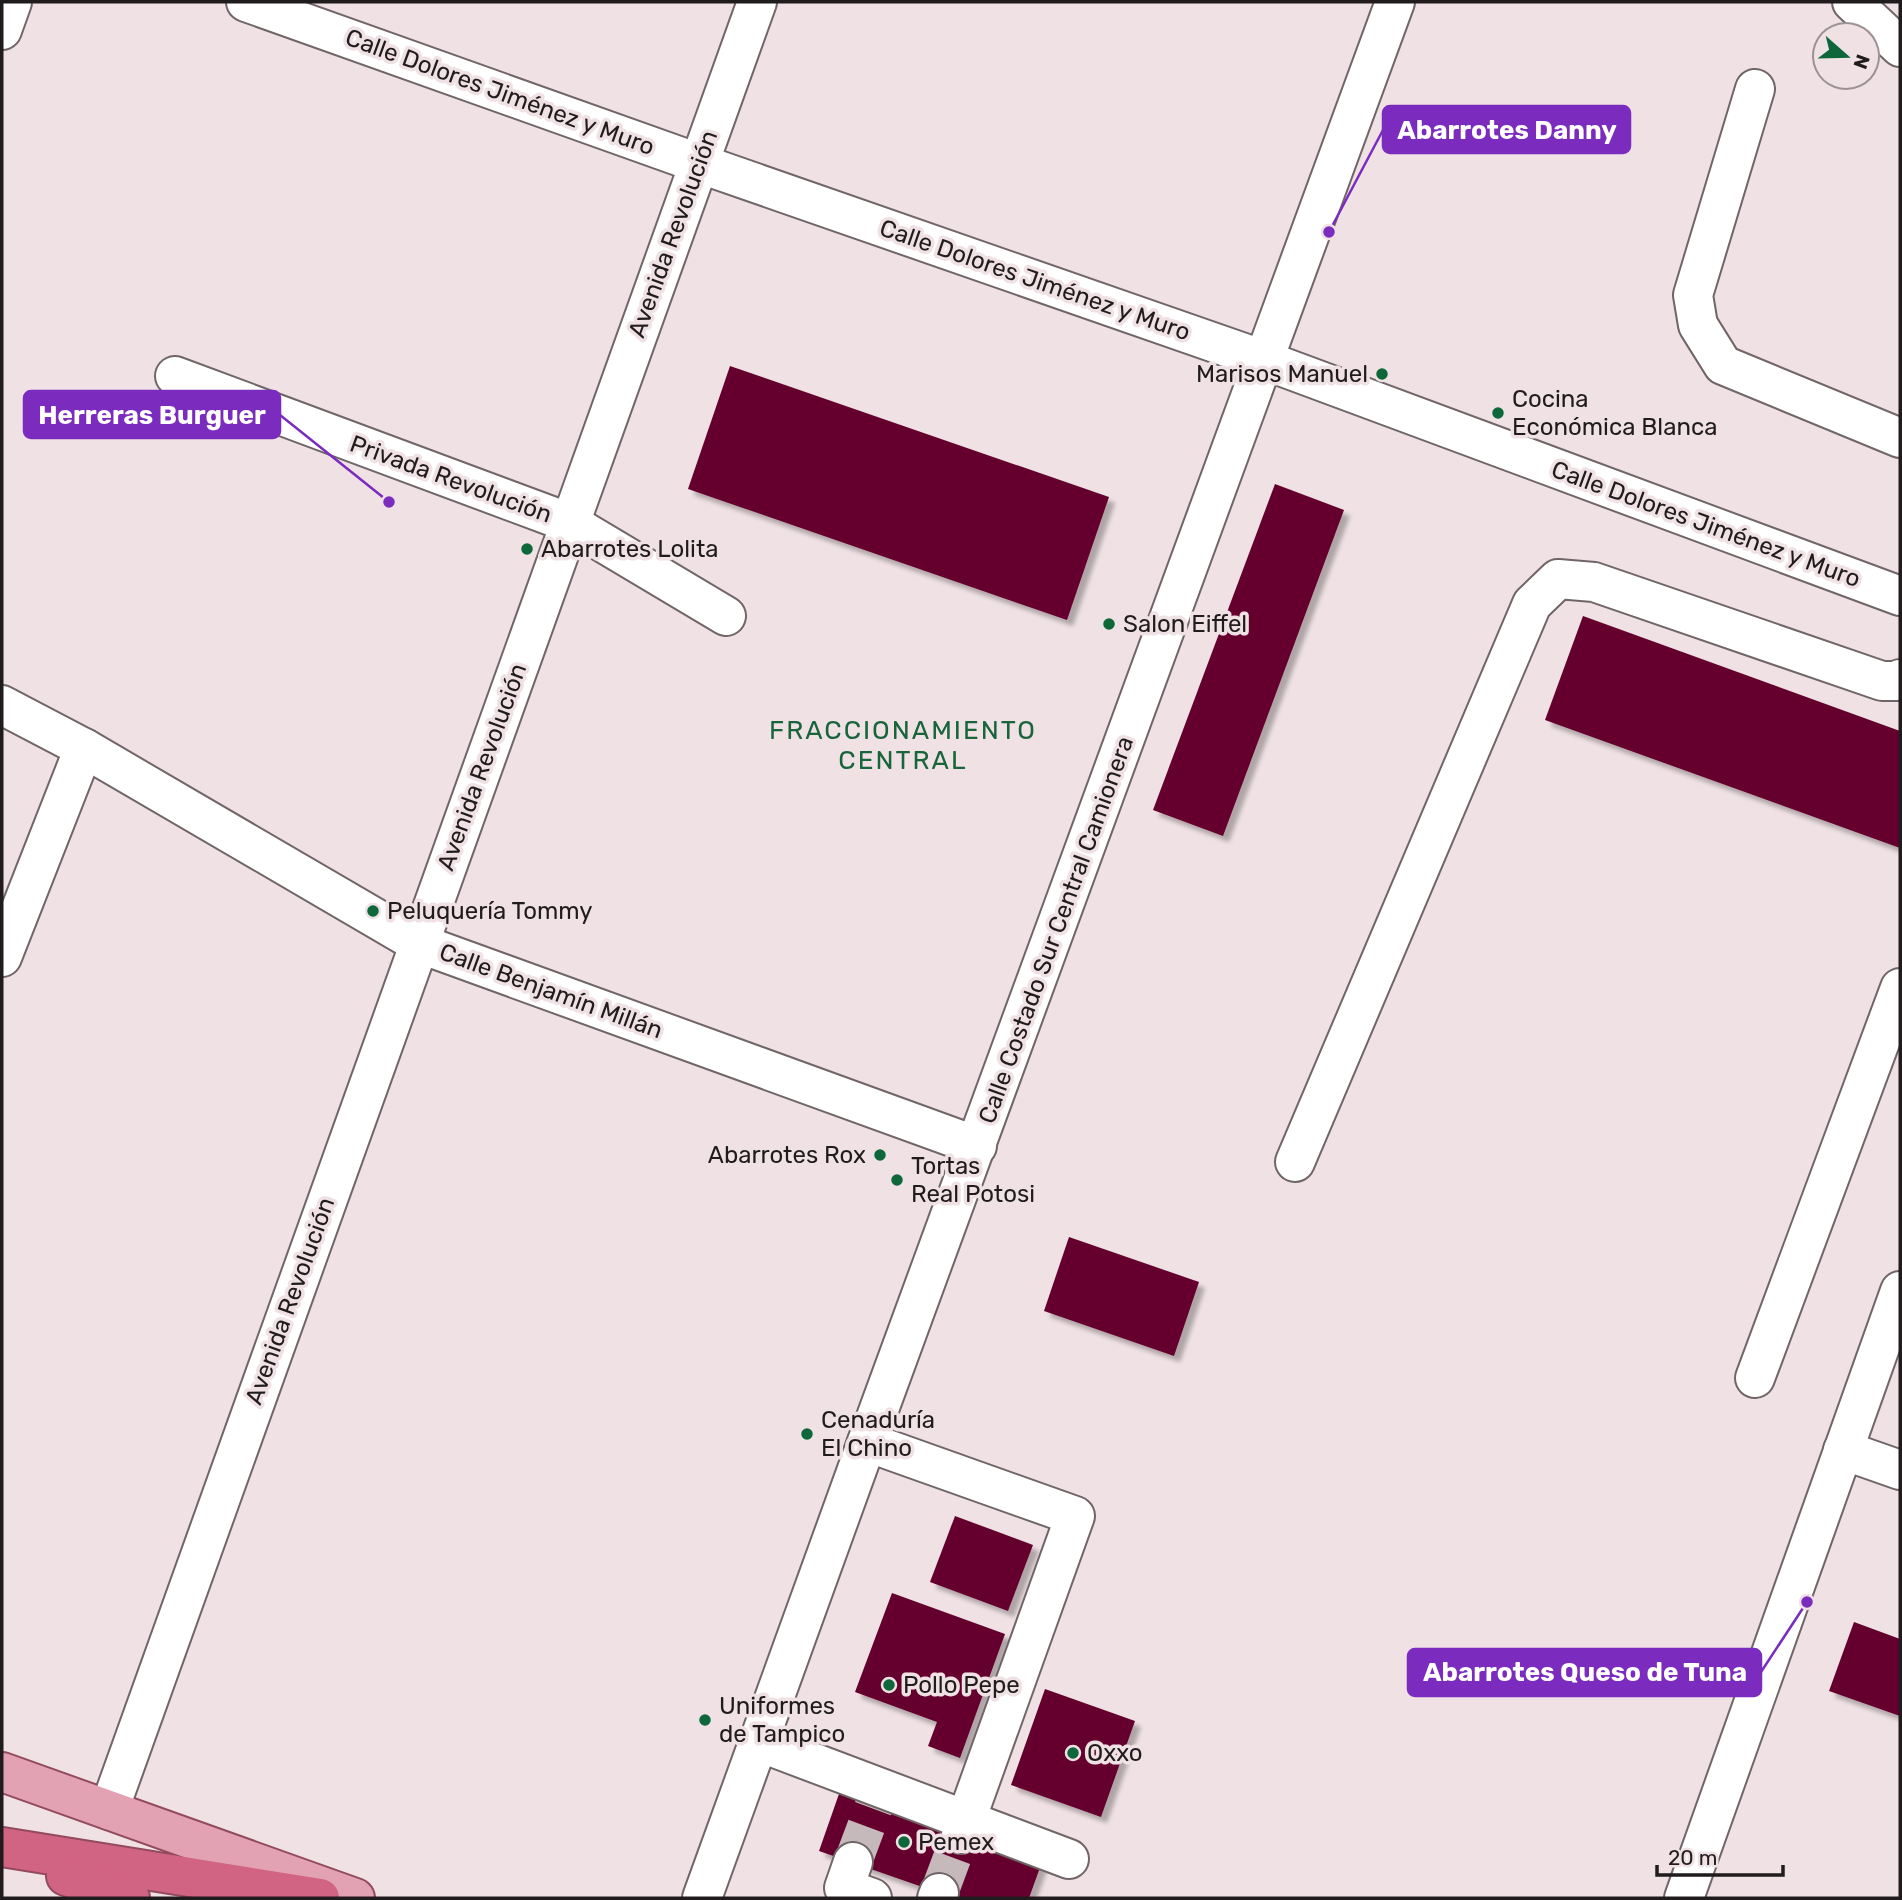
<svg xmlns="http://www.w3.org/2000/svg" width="1902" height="1900" font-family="Rubik,sans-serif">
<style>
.building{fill:#65032d;filter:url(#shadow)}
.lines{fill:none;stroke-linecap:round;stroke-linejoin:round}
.minor-tunnel{stroke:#c6b9bc;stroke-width:38;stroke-dasharray:38 19;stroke-linecap:butt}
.minor-casing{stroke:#706567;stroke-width:42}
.major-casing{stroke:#934a5e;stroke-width:42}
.highway-casing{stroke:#934a5e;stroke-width:42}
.minor{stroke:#fff;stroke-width:38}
.major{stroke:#e3a2b4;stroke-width:38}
.highway{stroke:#d16482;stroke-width:38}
.poi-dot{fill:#0d673a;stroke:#efe1e4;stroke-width:2.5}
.labels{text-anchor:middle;stroke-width:7;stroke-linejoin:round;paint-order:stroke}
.street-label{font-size:24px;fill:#201b1c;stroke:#efe1e4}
.poi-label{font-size:24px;fill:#201b1c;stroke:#efe1e4;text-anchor:start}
.neighbourhood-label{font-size:26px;letter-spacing:2px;fill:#18653b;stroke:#efe1e4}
.leader{fill:none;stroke:#7b2cbf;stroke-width:2.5}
.callout-dot{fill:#7b2cbf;stroke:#efe1e4;stroke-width:2.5}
.callout{fill:#7b2cbf;stroke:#7b2cbf;stroke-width:2.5}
.callout-label{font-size:26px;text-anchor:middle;font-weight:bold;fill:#fff}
</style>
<defs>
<filter id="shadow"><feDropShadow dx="6" dy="6" stdDeviation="2" flood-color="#0004"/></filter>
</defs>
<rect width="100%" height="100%" fill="#efe1e4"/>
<!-- building -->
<g class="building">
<path d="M730 366 1109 497 1067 620 688 489Z"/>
<path d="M1275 484 1344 510 1223 836 1153 810Z"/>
<path d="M1583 616 1900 731V848L1545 720Z"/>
<path d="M1069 1237 1199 1282 1174 1356 1044 1311Z"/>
<path d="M955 1516 1033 1545 1008 1611 930 1582Z"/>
<path d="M892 1593 1005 1634 960 1758 928 1746 937 1722 855 1692Z"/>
<path d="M1854 1622 1900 1639V1716L1829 1691Z"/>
<path d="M1045 1689 1135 1721 1101 1817 1011 1785Z"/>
<path d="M840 1791 1042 1862 1029 1898H954L819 1851Z"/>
</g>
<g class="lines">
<!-- minor-tunnel -->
<g class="minor-tunnel">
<path d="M853 1862 875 1803"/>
<path d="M939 1893 961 1834"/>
</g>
<defs>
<g id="minor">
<path d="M246 2 698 163 1264 360 1900 596"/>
<path d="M1852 2 1900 47"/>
<path d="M2 30 12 2"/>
<path d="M1755 89 1693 295 1698 325 1723 365 1900 438"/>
<path d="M175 376 570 523 726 616"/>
<path d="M2 705 84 748 418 943 977 1146"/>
<path d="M2 957 84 748"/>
<path d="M1295 1162 1532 604 1558 579 1594 582 1882 681H1897L1900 679"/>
<path d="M1755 1378 1900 988"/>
<path d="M867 1442 1075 1516 961 1834"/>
<path d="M1843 1450 1900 1470"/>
<path d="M759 1742 1069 1859"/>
<path d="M109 1810 757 2"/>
<path d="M853 1862 844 1888 872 1898"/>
<path d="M702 1898 867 1442 1395 2"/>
<path d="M937 1898 939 1893"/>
<path d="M1684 1898 1900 1291"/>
</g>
<path id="major" d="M2 1772 355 1898"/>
<g id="highway">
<path d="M2 1847 320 1898"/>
<path d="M66 1876 130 1898"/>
</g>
</defs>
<!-- minor casing -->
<use href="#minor" class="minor-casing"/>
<!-- major casing -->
<use href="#major" class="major-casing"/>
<!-- highway casing -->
<use href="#highway" class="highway-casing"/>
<!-- minor -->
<use href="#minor" class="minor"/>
<!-- major -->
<use href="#major" class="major"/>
<!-- highway -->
<use href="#highway" class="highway"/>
</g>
<!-- markers -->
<g class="poi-dot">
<circle cx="1382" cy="374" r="7"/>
<circle cx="1498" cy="413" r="7"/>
<circle cx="527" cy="549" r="7"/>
<circle cx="1109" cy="624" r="7"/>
<circle cx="373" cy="911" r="7"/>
<circle cx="880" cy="1155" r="7"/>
<circle cx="897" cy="1180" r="7"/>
<circle cx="807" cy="1434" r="7"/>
<circle cx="889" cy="1685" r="7"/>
<circle cx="705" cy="1720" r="7"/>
<circle cx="1073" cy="1753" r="7"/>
<circle cx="904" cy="1842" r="7"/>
</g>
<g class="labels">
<!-- street labels -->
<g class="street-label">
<text transform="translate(500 92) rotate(20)" y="8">Calle Dolores Jiménez y Muro</text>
<text transform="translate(673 234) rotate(-70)" y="8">Avenida Revolución</text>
<text transform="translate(1035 280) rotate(19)" y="8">Calle Dolores Jiménez y Muro</text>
<text transform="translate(451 479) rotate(20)" y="8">Privada Revolución</text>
<text transform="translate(1706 524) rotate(20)" y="8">Calle Dolores Jiménez y Muro</text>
<text transform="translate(482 767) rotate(-70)" y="8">Avenida Revolución</text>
<text transform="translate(1056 930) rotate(-70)" y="8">Calle Costado Sur Central Camionera</text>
<text transform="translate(551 991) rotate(20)" y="8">Calle Benjamín Millán</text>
<text transform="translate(290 1301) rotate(-70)" y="8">Avenida Revolución</text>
</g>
<!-- poi labels -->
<g class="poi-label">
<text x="1368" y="382" text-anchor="end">Marisos Manuel</text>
<text x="1512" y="407">Cocina<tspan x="1512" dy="28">Económica Blanca</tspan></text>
<text x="541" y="557">Abarrotes Lolita</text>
<text x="1123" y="632">Salon Eiffel</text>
<text x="387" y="919">Peluquería Tommy</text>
<text x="866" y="1163" text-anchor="end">Abarrotes Rox</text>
<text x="911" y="1174">Tortas<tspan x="911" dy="28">Real Potosi</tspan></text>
<text x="821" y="1428">Cenaduría<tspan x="821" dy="28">El Chino</tspan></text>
<text x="903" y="1693">Pollo Pepe</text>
<text x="719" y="1714">Uniformes<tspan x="719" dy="28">de Tampico</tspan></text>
<text x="1087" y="1761">Oxxo</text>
<text x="918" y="1850">Pemex</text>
</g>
<!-- neighbourhood labels -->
<g class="neighbourhood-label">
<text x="903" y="739">FRACCIONAMIENTO<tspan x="903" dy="30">CENTRAL</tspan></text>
</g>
</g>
<!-- callouts -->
<path class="leader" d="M1329 232L1383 130M389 502L280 415M1807 1602L1761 1672"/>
<g class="callout-dot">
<circle cx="1329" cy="232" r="7"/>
<circle cx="389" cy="502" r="7"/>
<circle cx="1807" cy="1602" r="7"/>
</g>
<g class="callout">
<rect x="1383" y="106" width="247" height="47" rx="7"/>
<rect x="24" y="391" width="256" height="47" rx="7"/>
<rect x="1408" y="1649" width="353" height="47" rx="7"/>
</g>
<g class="callout-label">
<text x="1507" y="139">Abarrotes Danny</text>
<text x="152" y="424">Herreras Burguer</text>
<text x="1585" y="1681">Abarrotes Queso de Tuna</text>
</g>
<!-- border -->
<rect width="1902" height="1900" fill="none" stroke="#201b1c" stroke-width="7"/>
<!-- north arrow -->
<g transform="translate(1846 56) rotate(110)"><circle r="33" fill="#efe1e4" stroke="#9c9294" stroke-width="2"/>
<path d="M0-5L12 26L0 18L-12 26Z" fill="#0d673a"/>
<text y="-10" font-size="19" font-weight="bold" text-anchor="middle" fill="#201b1c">N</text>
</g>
<!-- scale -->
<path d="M1657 1865v10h126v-10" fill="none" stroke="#201b1c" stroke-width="3.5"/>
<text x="1668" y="1865" font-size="21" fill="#201b1c" stroke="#efe1e4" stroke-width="5" paint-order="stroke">20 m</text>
</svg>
